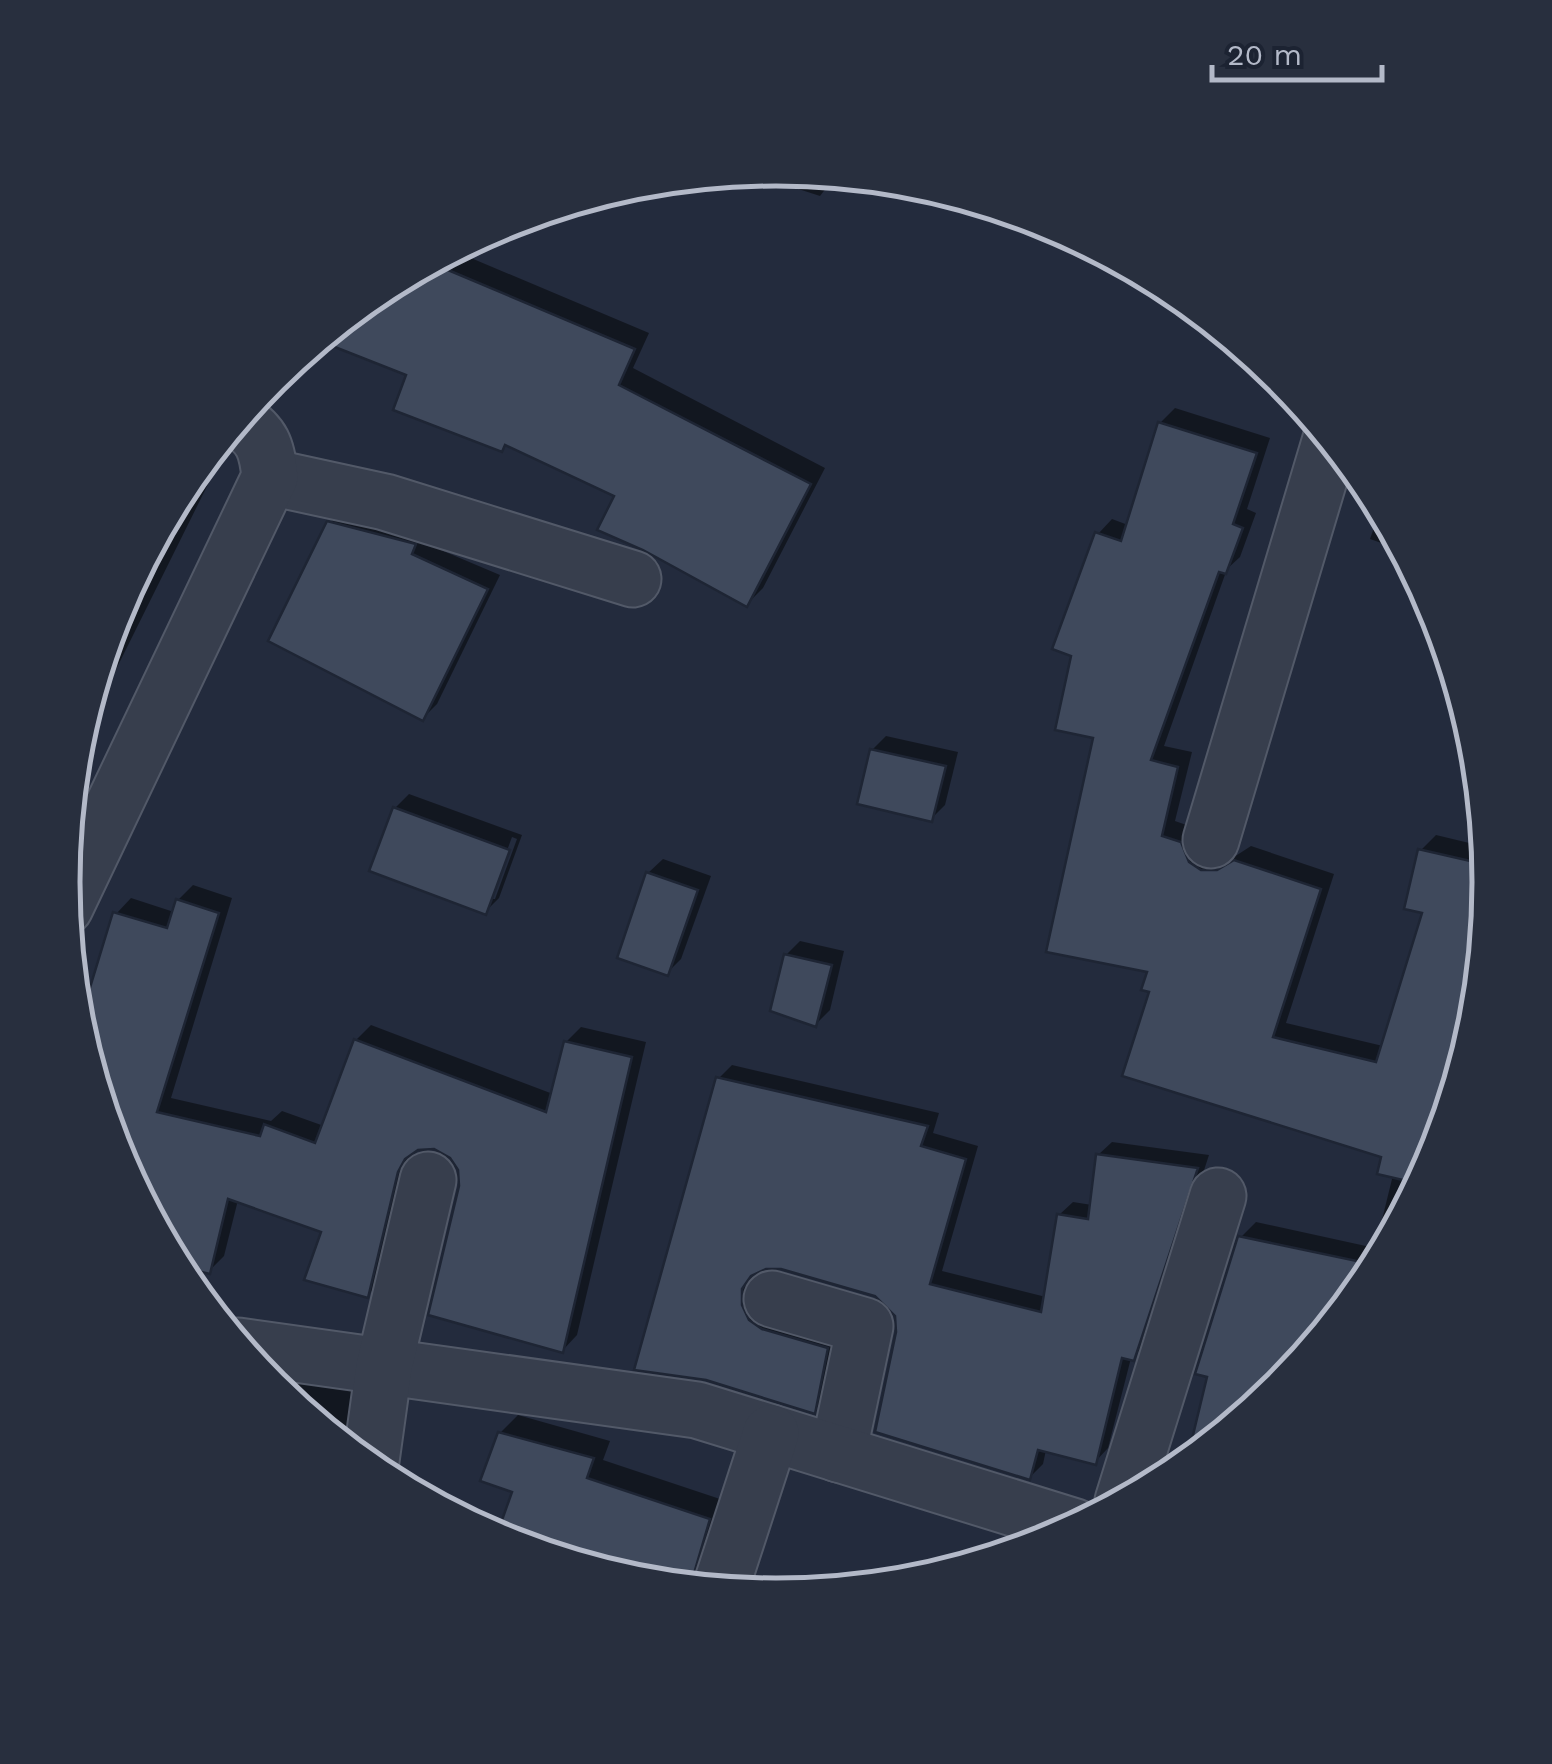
<svg xmlns="http://www.w3.org/2000/svg" width="1552" height="1764" font-family="'Work Sans',sans-serif">
<style>
.shadow{fill:#0007;fill-rule:evenodd}
.building{fill:#3f495c;stroke:#1e2534;stroke-width:2.5}
.lines{fill:none;stroke-linecap:round;stroke-linejoin:round}
.minor-casing{stroke:#525968;stroke-width:59}
.minor{stroke:#373e4d;stroke-width:55}
.rim{fill:none;stroke:#b3b9c8;stroke-width:5}
</style>
<rect width="100%" height="100%" fill="#232b3d"/>
<!-- shadow -->
<g class="shadow">
<path d="M777 169 837 174 820 196 755 175 756 171Z"/>
<path d="M452 250 649 333 633 368 825 468 763 588 747 604 618 495 507 443 501 449 410 374 380 288Z"/>
<path d="M1175 408 1270 438 1247 509 1256 513 1240 557 1227 569 1164 746 1192 752 1175 821 1195 828 1217 856 1234 857 1251 846 1334 874 1286 1023 1383 1046 1425 911 1421 850 1436 835 1486 847 1489 883 1476 1022 1435 1156 1369 1279 1280 1387 1189 1462 1241 1237 1256 1222 1375 1248 1393 1175 1384 1156 1152 991 1096 736 1098 534 1112 519 1128 525 1160 423Z"/>
<path d="M215 446 225 450 77 748 88 754 73 778 76 742 117 608 183 485Z"/>
<path d="M1381 508 1404 551 1370 539Z"/>
<path d="M344 509 500 575 437 704 423 718 329 523Z"/>
<path d="M886 736 958 752 945 805 931 819 872 750Z"/>
<path d="M409 794 522 835 499 898 485 912 395 808ZM512 837 517 839 495 899H489Z"/>
<path d="M663 859 711 876 681 959 667 973 648 873Z"/>
<path d="M193 885 232 898 171 1098 271 1121 282 1111 324 1126 356 1040 371 1025 553 1094 566 1042 581 1027 646 1042 577 1335 562 1351 461 1186 460 1169 452 1156 435 1147 415 1150 412 1154 383 1280 367 1296 325 1231 238 1200 224 1256 209 1271 175 1263 117 1155 79 1032 116 914 131 898 174 912 178 900Z"/>
<path d="M800 941 844 951 830 1010 816 1024 786 955Z"/>
<path d="M732 1065 939 1113 933 1133 978 1146 942 1271 1046 1297 1059 1215 1073 1202 1092 1205 1098 1155 1112 1142 1209 1155 1147 1344 1131 1358 1108 1448 1095 1462 1046 1450 1043 1464 1029 1478 898 1333 897 1315 876 1294 781 1266 757 1270 754 1291 841 1335 827 1397 814 1411 706 1378 719 1078Z"/>
<path d="M251 1361 366 1381 359 1459 271 1386Z"/>
<path d="M518 1415 610 1441 603 1460 726 1501 712 1589 636 1582 499 1539 515 1491 500 1433Z"/>
</g>
<!-- building -->
<g class="building">
<path d="M429 262 635 349 619 385 811 484 747 607 643 550 597 530 614 496 505 445 502 452 393 410 406 375 317 340 380 288Z"/>
<path d="M1158 422 1257 453 1233 524 1243 528 1226 574 1219 572 1151 760 1178 767 1162 836 1181 842 1189 862 1201 870H1217L1234 860 1321 889 1273 1037 1376 1062 1422 913 1404 909 1418 849 1488 865 1476 1022 1435 1156 1420 1184 1377 1174 1381 1157 1122 1076 1149 992 1141 990 1147 972 1046 952 1093 738 1055 730 1071 656 1052 649 1095 532 1121 541Z"/>
<path d="M327 521 416 544 412 554 488 589 423 721 268 641Z"/>
<path d="M870 749 946 766 932 822 857 804Z"/>
<path d="M393 807 510 850 486 915 369 871Z"/>
<path d="M646 872 698 890 668 976 617 958Z"/>
<path d="M176 899 219 913 157 1112 260 1136 264 1124 315 1143 354 1039 546 1112 564 1041 632 1057 563 1353 428 1315 459 1186 458 1170 450 1158 434 1149 418 1150 405 1159 398 1172 368 1298 304 1280 321 1232 228 1199 210 1274 176 1266 117 1154 78 1027 113 912 167 928Z"/>
<path d="M784 954 832 965 816 1027 770 1011Z"/>
<path d="M716 1077 928 1126 921 1146 966 1159 930 1284 1041 1312 1057 1214 1088 1219 1096 1154 1198 1168 1134 1361 1122 1358 1096 1465 1038 1450 1030 1480 875 1432 896 1332 895 1316 875 1296 781 1269H766L751 1276 742 1289V1305L749 1320 762 1329 828 1348 815 1414 706 1380 634 1370Z"/>
<path d="M1238 1236 1376 1265 1280 1387 1186 1464 1207 1377 1195 1374Z"/>
<path d="M498 1432 594 1458 587 1478 710 1519 690 1587 636 1582 496 1537 512 1492 480 1481Z"/>
</g>
<g class="lines">
<defs>
<g id="minor">
<path d="M270 477 385 502 633 579"/>
<path d="M1211 840 1331 439"/>
<path d="M65 907 270 477C267 448 263 435 237 419"/>
<path d="M772 1299 865 1326 838 1454"/>
<path d="M238 1346 697 1410 1075 1527"/>
<path d="M370 1468 384 1367 428 1180"/>
<path d="M1123 1501 1218 1196"/>
<path d="M720 1590 771 1433"/>
</g>
</defs>
<!-- minor casing -->
<use href="#minor" class="minor-casing"/>
<!-- minor -->
<use href="#minor" class="minor"/>
</g>
<!-- crop -->
<path d="M0 0H1552V1764H0ZM80 882a696 696 0 1 1 1392 0a696 696 0 1 1-1392 0Z" fill="#282f3e" fill-rule="evenodd"/>
<path class="rim" d="M80 882a696 696 0 1 1 1392 0a696 696 0 1 1-1392 0Z"/>
<!-- scale -->
<path d="M1212 65v15h170v-15" fill="none" stroke="#b3b9c8" stroke-width="5"/>
<text x="1227" y="65" font-size="30" fill="#b3b9c8" stroke="#1c2332" stroke-width="8" paint-order="stroke">20 m</text>
</svg>
